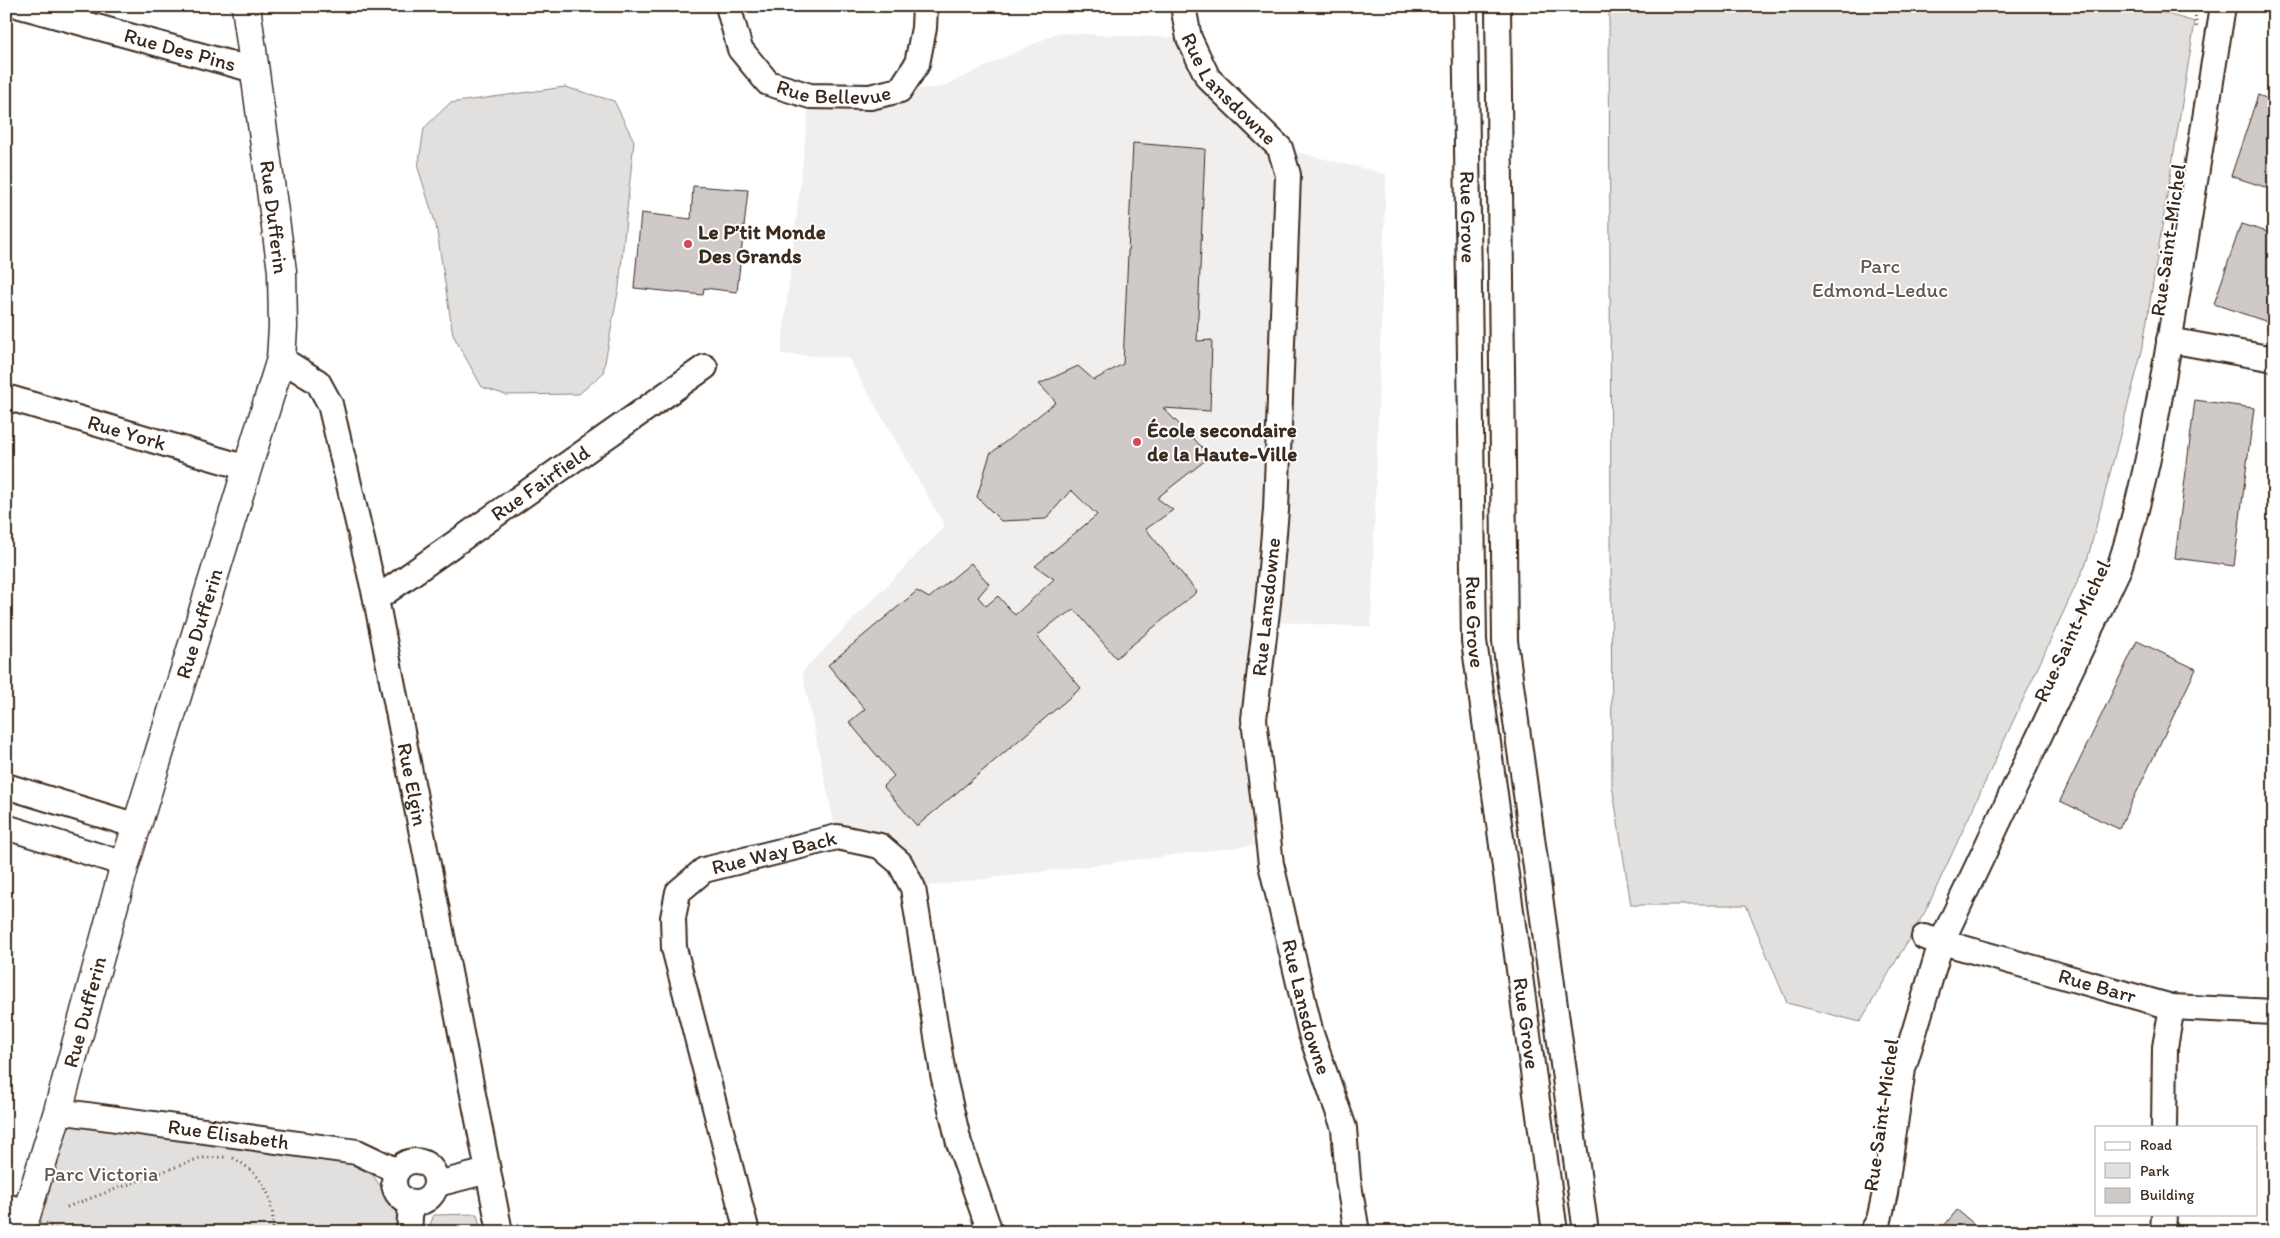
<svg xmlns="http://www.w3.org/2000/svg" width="2280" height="1238" font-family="Itim,sans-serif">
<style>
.built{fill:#f1efee}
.green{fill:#e2e0de;stroke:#8e857e}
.building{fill:#cfcac7;stroke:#3b2a1e}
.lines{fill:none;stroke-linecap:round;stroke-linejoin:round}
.minor-casing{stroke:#3b2a1e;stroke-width:28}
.major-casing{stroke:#3b2a1e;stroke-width:31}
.path{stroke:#3b2a1e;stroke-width:3;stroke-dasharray:1 4;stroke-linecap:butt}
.minor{stroke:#fff;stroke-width:24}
.major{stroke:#fff;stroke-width:28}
.poi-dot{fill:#d1495b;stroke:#fff;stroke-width:2}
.labels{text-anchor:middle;stroke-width:4;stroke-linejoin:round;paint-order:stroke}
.street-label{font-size:21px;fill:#3b2a1e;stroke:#fff}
.poi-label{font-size:21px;font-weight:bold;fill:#3b2a1e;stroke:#fff;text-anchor:start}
.park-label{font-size:21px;fill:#65584e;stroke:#fff}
</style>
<rect width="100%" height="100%" fill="#fff"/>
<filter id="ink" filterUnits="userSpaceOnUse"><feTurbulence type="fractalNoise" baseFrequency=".02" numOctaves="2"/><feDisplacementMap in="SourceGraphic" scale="10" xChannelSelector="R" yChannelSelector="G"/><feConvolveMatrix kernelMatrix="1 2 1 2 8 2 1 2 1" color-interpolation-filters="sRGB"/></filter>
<g filter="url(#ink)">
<!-- built -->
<path class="built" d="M1057 33 1189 38 1280 148 1386 174 1371 627 1254 621 1243 728 1254 845 913 888 900 863 837 837 802 672 945 526 848 358 781 354 810 96 942 87Z"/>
<!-- green -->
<g class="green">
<path d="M1609 6H2139L2195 22 2142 351 2087 561 1926 910 1860 1022 1787 1003 1746 905H1631L1612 785Z"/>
<path d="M565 87 614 101 634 141 619 287 603 373 579 394 506 395 482 387 453 335 436 225 418 168 424 128 450 103Z"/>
<path d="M58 1111 357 1152 402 1218 401 1232H21Z"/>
<path d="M477 1214 481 1232H427L434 1215Z"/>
</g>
<!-- building -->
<g class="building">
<path d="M2258 95 2274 101V190L2231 176Z"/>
<path d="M1133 143 1205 149 1197 341 1212 340 1210 411 1163 408 1211 456 1157 498 1173 510 1146 529 1197 592 1116 658 1075 610 1059 618 1037 636 1081 688 917 826 883 786 894 776 849 722 865 709 828 665 917 591 929 598 971 563 989 584 978 597 986 606 998 596 1015 615 1054 579 1035 566 1097 515 1071 490 1046 519 1001 521 977 497 990 454 1056 402 1039 384 1078 366 1094 380 1123 364Z"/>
<path d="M693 186 748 190 737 292 704 288 703 295 634 288 641 213 691 219Z"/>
<path d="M2241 224 2274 234V324L2214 304Z"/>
<path d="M2195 400 2254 408 2234 566 2175 558Z"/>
<path d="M2137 641 2196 669 2119 829 2060 801Z"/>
<path d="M1957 1210 1984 1232H1939Z"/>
</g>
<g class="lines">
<defs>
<g id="minor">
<path id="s1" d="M20 6 254 70"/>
<path id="s2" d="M728 6 740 49 768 83 810 96 870 97 900 90 917 64 924 28 925 6"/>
<path id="s3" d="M1183 6 1189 38 1208 78 1280 148 1288 175 1276 510 1268 603 1254 719 1271 864 1311 1034 1344 1128 1348 1179 1357 1232"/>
<path id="s4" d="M1465 6 1474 641 1555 1232"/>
<path d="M1498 6 1505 641 1586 1232"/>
<path d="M2169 340 2274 359"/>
<path id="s5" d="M281 359 318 382 330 404 376 599 500 1232"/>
<path id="s6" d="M6 397 247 468"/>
<path id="s7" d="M376 599 705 367"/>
<path d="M6 786 137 826"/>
<path d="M6 827 125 864"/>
<path id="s8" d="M1924 937 2172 1007 2274 1012"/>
<path id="s9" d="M58 1111 357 1152 397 1171"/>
<path d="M2164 1127 2165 1047 2172 1007"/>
<circle cx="415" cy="1182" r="21"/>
<path d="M437 1184 488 1171"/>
<path d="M6 1206 27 1212"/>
<path d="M409 1232 411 1203"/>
<path id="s10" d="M747 1232 674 948 673 918 678 892 704 870 837 837 880 846 900 863 913 888 943 1074 959 1143 990 1232"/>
<path d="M1872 1232 1879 1220 1885 1193 1903 1069 1941 943 2119 568C2148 480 2162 386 2177 294 2192 198 2207 102 2223 6"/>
<path d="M2163 1232 2164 1214"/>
</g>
<g id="major">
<path id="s11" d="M21 1232 58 1111 125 864 281 359 283 327 282 271 246 6"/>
</g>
</defs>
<!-- minor casing -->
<use href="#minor" class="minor-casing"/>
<!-- major casing -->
<use href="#major" class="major-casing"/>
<!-- path -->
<g class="path">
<path d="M2194 6 2197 28"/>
<path d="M233 1158C265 1176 274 1196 273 1232"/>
<path d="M67 1207 200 1158 227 1157"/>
<path d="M46 1223 60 1232"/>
</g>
<!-- minor -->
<use href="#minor" class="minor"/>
<!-- major -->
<use href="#major" class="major"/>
</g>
</g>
<!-- markers -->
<g class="poi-dot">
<circle cx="688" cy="244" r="5"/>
<circle cx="1137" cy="442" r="5"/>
</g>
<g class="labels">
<!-- street labels -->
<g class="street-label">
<text dy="7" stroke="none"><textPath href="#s1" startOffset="166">Rue Des Pins</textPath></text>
<text dy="7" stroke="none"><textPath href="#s2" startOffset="156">Rue Bellevue</textPath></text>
<text dy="7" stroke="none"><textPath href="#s3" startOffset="98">Rue Lansdowne</textPath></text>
<text transform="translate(274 217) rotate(83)" y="7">Rue Dufferin</text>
<text dy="7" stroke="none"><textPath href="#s4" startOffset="211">Rue Grove</textPath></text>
<text transform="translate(2168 240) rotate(-82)" y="7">Rue Saint-Michel</text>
<text dy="7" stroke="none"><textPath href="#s6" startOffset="126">Rue York</textPath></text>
<text dy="7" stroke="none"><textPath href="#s7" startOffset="201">Rue Fairfield</textPath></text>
<text transform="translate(1266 607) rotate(-84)" y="7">Rue Lansdowne</text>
<text dy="7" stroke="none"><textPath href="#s4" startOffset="616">Rue Grove</textPath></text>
<text dy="7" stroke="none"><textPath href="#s11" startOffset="634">Rue Dufferin</textPath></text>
<text transform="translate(2072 631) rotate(-65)" y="7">Rue Saint-Michel</text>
<text dy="7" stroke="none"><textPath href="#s5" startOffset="458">Rue Elgin</textPath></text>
<text dy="7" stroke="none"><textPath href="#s10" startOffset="456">Rue Way Back</textPath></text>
<text dy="7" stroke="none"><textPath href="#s8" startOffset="180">Rue Barr</textPath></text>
<text dy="7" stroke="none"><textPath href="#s3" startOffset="1044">Rue Lansdowne</textPath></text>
<text dy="7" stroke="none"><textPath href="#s11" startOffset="229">Rue Dufferin</textPath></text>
<text dy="7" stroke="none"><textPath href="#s4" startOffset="1021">Rue Grove</textPath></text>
<text transform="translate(1881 1115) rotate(-82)" y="7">Rue Saint-Michel</text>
<text dy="7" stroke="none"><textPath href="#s9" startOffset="172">Rue Élisabeth</textPath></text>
</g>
<!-- poi labels -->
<g class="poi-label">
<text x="698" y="239">Le P’tit Monde<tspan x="698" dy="24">Des Grands</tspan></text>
<text x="1147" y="437">École secondaire<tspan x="1147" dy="24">de la Haute-Ville</tspan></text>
</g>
<!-- park labels -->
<g class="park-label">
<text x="1880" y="273">Parc<tspan x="1880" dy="24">Edmond-Leduc</tspan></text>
<text x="101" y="1181">Parc Victoria</text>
</g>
</g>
<!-- margin -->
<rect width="2280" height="1238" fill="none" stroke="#fff" stroke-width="25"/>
<rect x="12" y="12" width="2255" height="1213" fill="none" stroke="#3b2a1e" stroke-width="2" filter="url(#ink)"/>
<!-- legend -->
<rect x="2095" y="1126" width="162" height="90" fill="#ffffff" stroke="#b1aaa5"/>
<rect x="2105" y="1142" width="25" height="8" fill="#ffffff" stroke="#b1aaa5"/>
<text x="2140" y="1150" font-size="15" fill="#3b2a1e">Road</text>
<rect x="2105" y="1163" width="25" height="15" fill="#e2e0de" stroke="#b1aaa5"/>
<text x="2140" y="1176" font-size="15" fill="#3b2a1e">Park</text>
<rect x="2105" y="1188" width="25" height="15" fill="#cfcac7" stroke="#b1aaa5"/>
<text x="2140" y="1200" font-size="15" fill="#3b2a1e">Building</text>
</svg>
